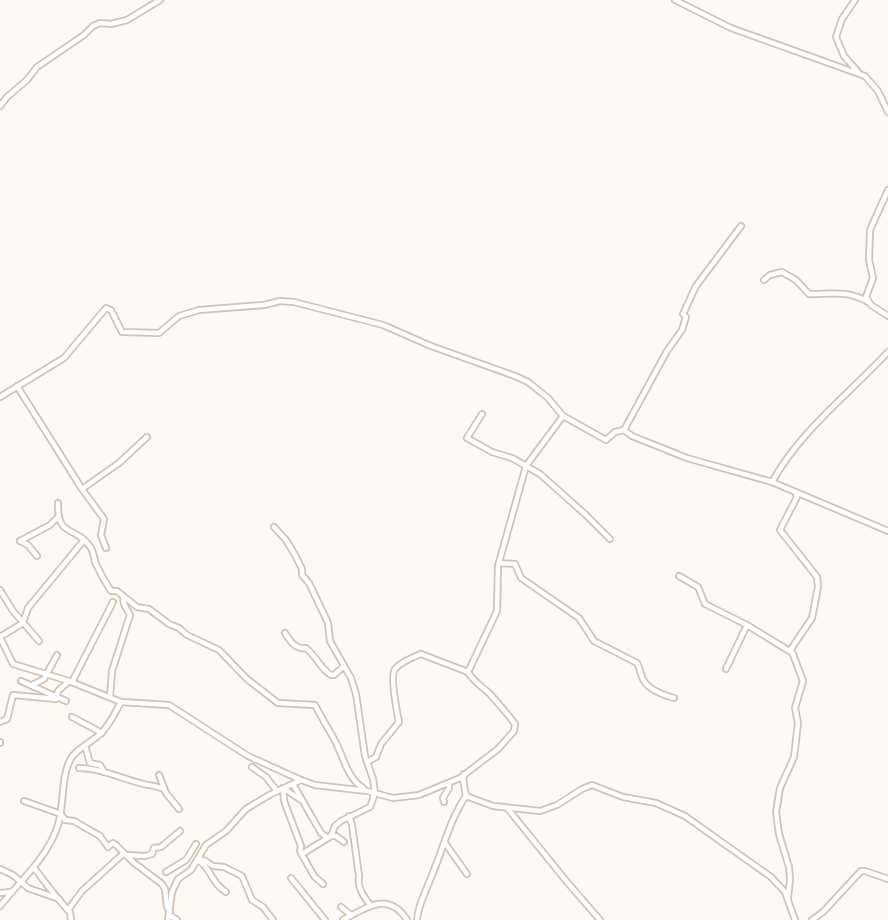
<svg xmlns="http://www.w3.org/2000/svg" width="888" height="920" font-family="Figtree,sans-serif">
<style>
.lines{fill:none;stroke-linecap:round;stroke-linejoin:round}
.minor-casing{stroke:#d0c5b4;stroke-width:8}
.minor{stroke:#fff;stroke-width:4.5}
</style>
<rect width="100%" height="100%" fill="#fef9f2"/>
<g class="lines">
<defs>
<g id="minor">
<path d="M675 0 731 28 865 76 878 91 888 112"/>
<path d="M855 0 842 19 836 37 844 56 858 72"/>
<path d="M0 106 7 97 27 80 37 67 84 35 93 26 100 23 111 24 127 20 160 0"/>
<path d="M888 190 870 230 869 260 873 278 866 297 871 305 888 316"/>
<path d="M764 280 770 275 782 272 796 280 809 294C831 294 849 290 868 302"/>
<path d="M17 386 82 489 119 463 147 437"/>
<path d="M0 397 64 358 106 308 111 310 122 332 159 333 179 316 199 310 264 305 280 301 294 302 383 325 431 346 515 376 528 382 548 398 563 416 606 440 615 432 624 430 632 436 687 458 772 482 888 531"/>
<path d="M482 414 467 438 492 452 512 458 540 474 586 515 610 539"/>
<path d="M624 430 667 351 682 330 686 317 683 314 696 286 741 226"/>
<path d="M772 482C800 431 849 394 888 352"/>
<path d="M82 489 104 519 101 535 106 548"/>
<path d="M58 503C57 539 75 524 91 548 94 553 94 557 95 562 99 571 105 582 111 591H117L137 607 149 609 169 624 179 628 187 635 219 650 247 679 278 703 315 705C321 717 328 728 334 739 343 755 347 778 363 788"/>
<path d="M274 527 286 540 295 555 302 569V575L309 583 328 623 330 641 351 678 356 694 365 756 373 779 375 793 370 807 341 821 335 826 331 836 302 854"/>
<path d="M20 541 50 525 58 517"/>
<path d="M20 541 28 545 37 556"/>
<path d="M499 563 515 564 521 578 579 618 594 641 637 663C640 668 640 672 642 677 646 689 663 695 674 698"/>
<path d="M679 576 698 587 705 604 747 625 791 652"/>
<path d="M0 590 13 611 39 641"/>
<path d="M285 633C290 641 296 650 306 648 316 656 320 668 331 675H334L344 666"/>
<path d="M0 637 13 664 69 681 121 702 169 705 248 756 301 780 315 785 367 791 393 798 419 795 460 778 498 749 514 731 515 724C507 713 498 703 489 693 481 686 473 681 468 672L497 611 498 566 526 466 563 416"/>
<path d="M0 637 23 623 28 608 84 540"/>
<path d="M726 669 747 625"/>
<path d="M21 681 66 701"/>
<path d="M72 682 113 602"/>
<path d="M32 685 44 679 57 655"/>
<path d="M110 697 112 671 130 615 124 604 123 596"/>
<path d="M72 717 102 733"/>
<path d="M0 722 7 719 13 695 56 699 58 691 69 681"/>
<path d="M0 742V743"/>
<path d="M85 746 90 763 100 765 104 772"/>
<path d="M367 762 376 757 381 744 399 722C397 712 390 676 395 669 401 662 413 657 421 654L468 672"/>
<path d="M252 767 266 777 277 791"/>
<path d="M79 768C100 768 120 778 140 783 149 786 155 785 164 789"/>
<path d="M464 774 463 779 466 796 493 806 540 811 557 805 582 789 592 785 623 797 656 803 685 816 771 877 785 892 795 920"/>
<path d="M159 775 166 793 179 809"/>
<path d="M293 784 321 833 328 838"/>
<path d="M283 788 284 801 301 846 300 851 314 876 323 884"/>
<path d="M283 788 301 800"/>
<path d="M24 801 61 814 65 820 74 821 100 836 108 847 113 843 116 845 133 862 162 884 165 889 167 907 170 912"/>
<path d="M444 802 443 798 449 788V783"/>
<path d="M508 809 567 882 600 920"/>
<path d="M349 816 352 825 359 876C357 888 364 897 371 906"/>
<path d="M331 836H336L344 842"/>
<path d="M445 843 467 874"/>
<path d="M126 855 145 856 152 854 154 848 161 847 180 831"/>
<path d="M198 860H204L213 866 224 867 242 876 252 900 263 907 273 920"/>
<path d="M198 860C212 869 211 883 226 892"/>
<path d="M34 868C46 883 57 899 70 912L71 920"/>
<path d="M0 869 13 875 28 888 59 899"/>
<path d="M166 872 186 860 196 844"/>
<path d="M291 878 325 920"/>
<path d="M0 893 11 892"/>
<path d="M788 897 790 879 789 867 779 834 776 812 780 788 794 757 798 723 795 708 803 681 791 649 812 618 818 587 817 577 780 530 797 497 795 492"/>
<path d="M0 906C20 881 46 859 57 828 65 806 60 781 70 760 75 749 93 742 101 733 110 725 115 712 121 702"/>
<path d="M341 907 351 915"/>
<path d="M68 910 82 891 123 854"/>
<path d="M169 915 177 920"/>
<path d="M168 920 172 892 178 879 191 870 206 845 226 831 246 809 271 794 301 780"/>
<path d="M343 920C367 907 389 891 407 920"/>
<path d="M417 920C418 904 427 889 432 875 443 849 450 819 466 796"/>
<path d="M812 920 823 912 861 871H865L888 879"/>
</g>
</defs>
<!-- minor casing -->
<use href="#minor" class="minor-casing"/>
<!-- minor -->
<use href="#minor" class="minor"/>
</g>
</svg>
